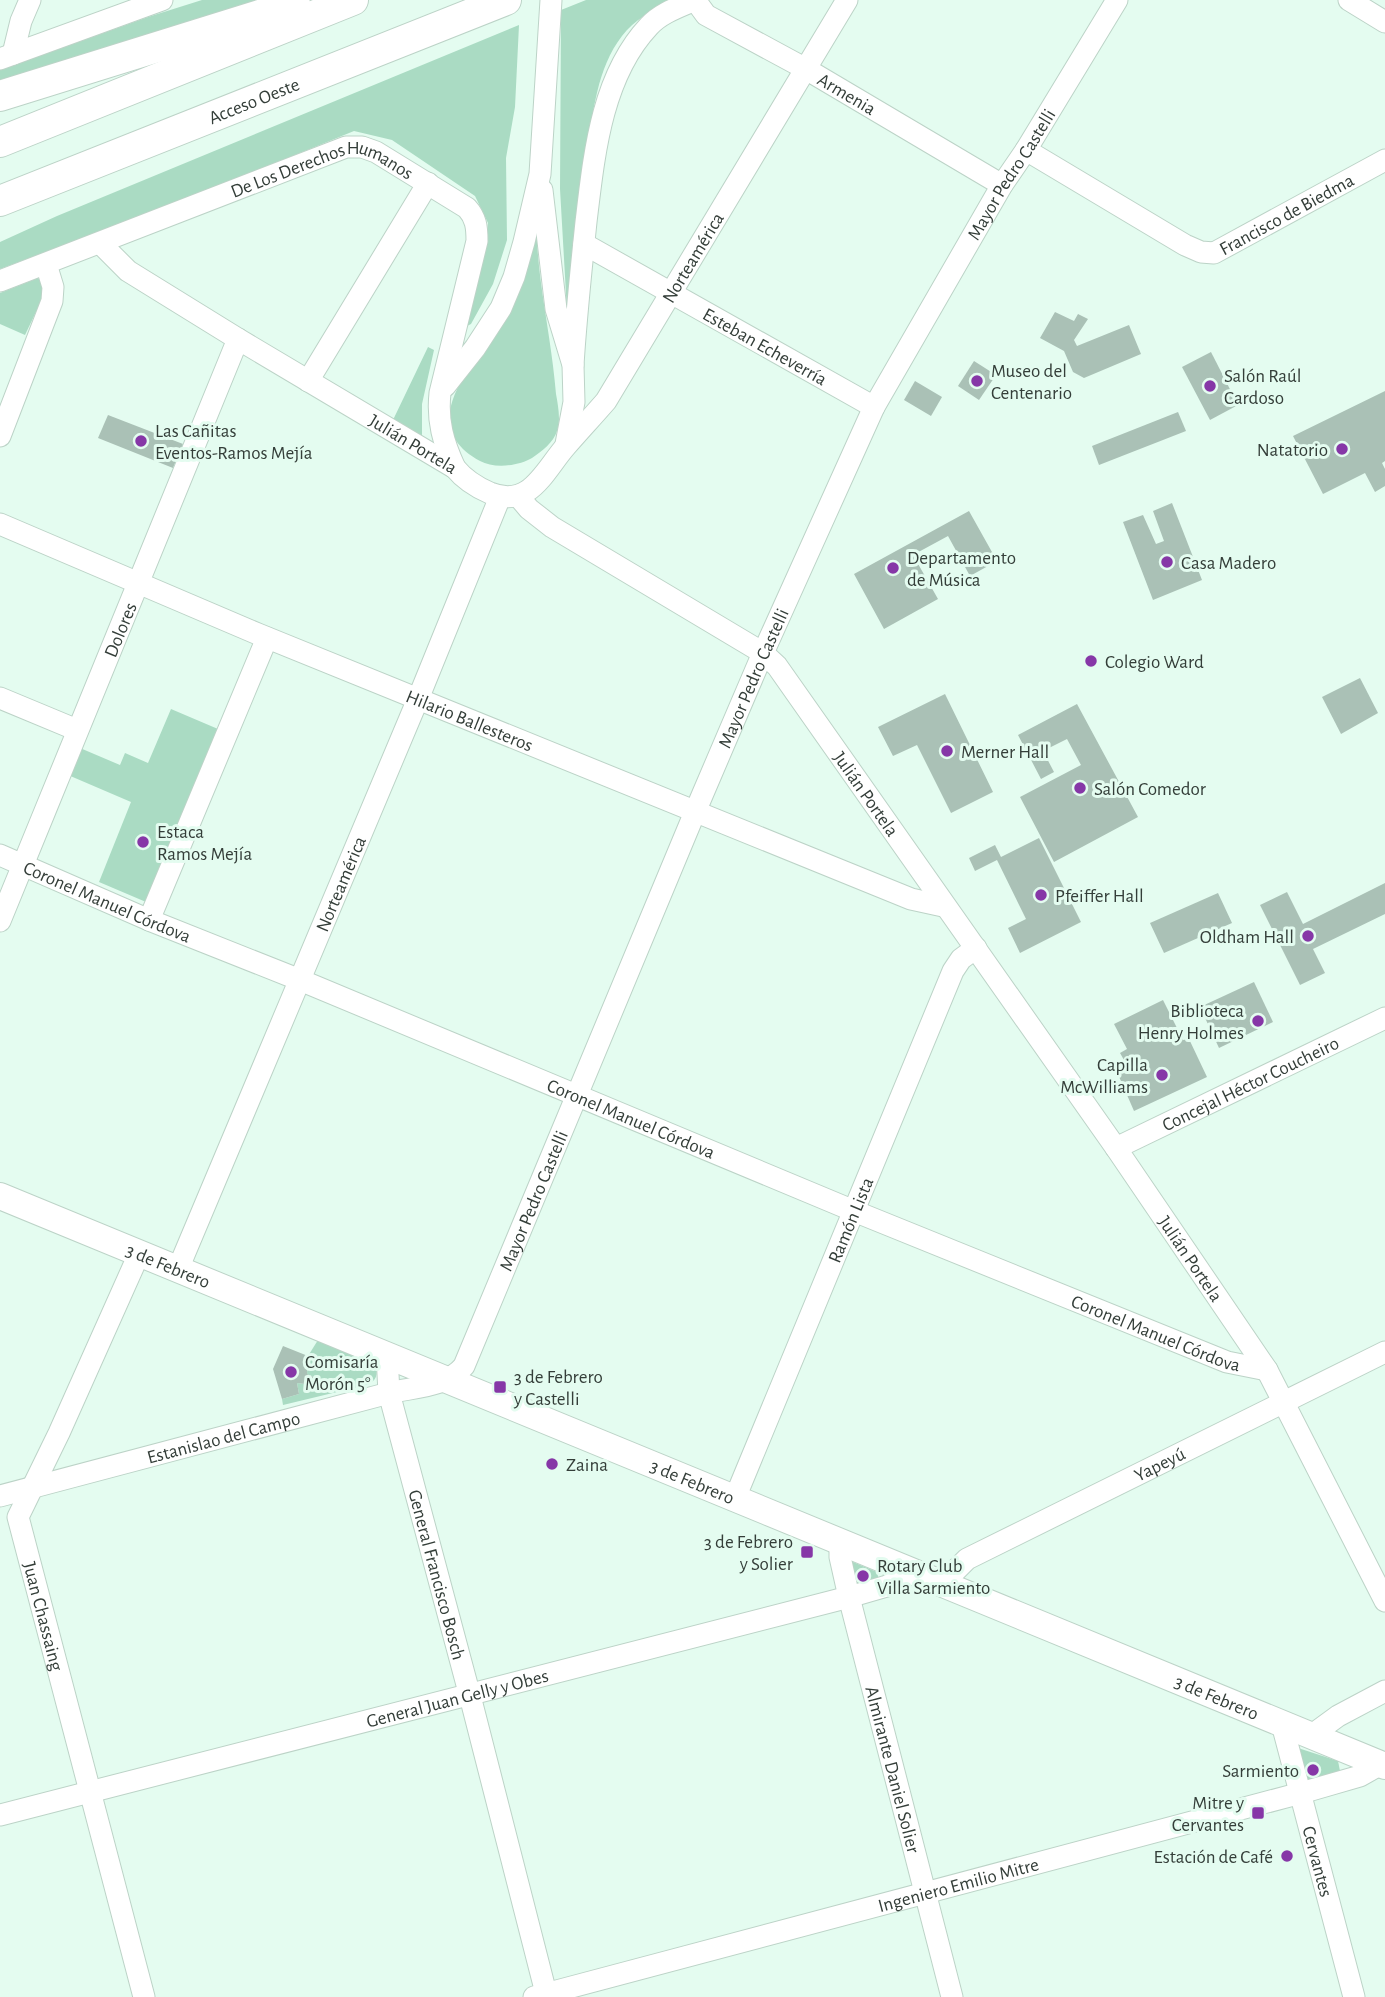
<svg xmlns="http://www.w3.org/2000/svg" width="1385" height="1997" font-family="'Alegreya Sans',sans-serif">
<style>
.green{fill:#aadbc3}
.building{fill:#aac1b6}
.lines{fill:none;stroke-linecap:round;stroke-linejoin:round}
.minor-casing{stroke:#bcd3c7;stroke-width:23}
.major-casing{stroke:#bcd3c7;stroke-width:28}
.highway-casing{stroke:#bcd3c7;stroke-width:32}
.minor{stroke:#fff;stroke-width:21}
.major{stroke:#fff;stroke-width:26}
.highway{stroke:#fff;stroke-width:30}
.poi-dot{fill:#8637a7;stroke:#e4fcf0;stroke-width:2.5}
.labels{text-anchor:middle;stroke-width:6;stroke-linejoin:round;paint-order:stroke}
.street-label{font-size:19px;fill:#343e39;stroke:#e4fcf0}
.poi-label{font-size:19px;fill:#343e39;stroke:#e4fcf0;text-anchor:start}
</style>
<rect width="100%" height="100%" fill="#e4fcf0"/>
<!-- green -->
<g class="green">
<path d="M202 0H265L0 91V70L148 17Z"/>
<path d="M586 0H669C653 10 634 20 622 36 597 68 593 113 587 152 578 205 572 258 567 311L560 189 561 10Z"/>
<path d="M519 25 515 107 506 158 507 240 493 284 471 324 467 326 485 253 488 223 475 196 392 140 354 131 187 199 0 269V242L57 216Z"/>
<path d="M535 219C537 240 538 262 541 283 546 320 553 357 556 394 558 405 561 421 557 431 554 442 541 452 532 458 519 466 494 469 480 461 413 425 473 365 501 324 509 313 515 299 521 287 530 270 532 239 535 219Z"/>
<path d="M38 278 44 286 45 293 25 335 0 324V293Z"/>
<path d="M428 347 434 350 422 404V437L393 420Z"/>
<path d="M171 709 218 729 146 902 99 882 131 802 68 775 80 748 120 765 125 753 148 763Z"/>
<path d="M318 1340 375 1364C379 1374 376 1382 366 1385L283 1405 282 1399 299 1394 297 1383 312 1385 314 1377 307 1374 308 1356Z"/>
<path d="M853 1562 877 1572 879 1581 859 1587 852 1581 848 1571Z"/>
<path d="M1295 1747 1338 1761 1340 1771 1314 1783 1306 1779Z"/>
</g>
<!-- building -->
<g class="building">
<path d="M1055 312 1074 321 1078 314 1088 319 1074 340 1077 346 1129 325 1141 354 1084 378 1073 372 1064 351 1040 338Z"/>
<path d="M1211 352 1238 405 1210 420 1182 367Z"/>
<path d="M974 361 996 375 979 400 958 386Z"/>
<path d="M915 381 942 397 931 416 904 400Z"/>
<path d="M1385 391V461L1382 463 1385 469V486L1375 492 1365 473 1323 494 1293 436Z"/>
<path d="M1178 412 1186 431 1099 465 1092 446Z"/>
<path d="M108 415 183 444 173 468 98 438Z"/>
<path d="M1172 503 1202 580 1153 600 1123 522 1143 515 1156 544 1164 541 1153 511Z"/>
<path d="M969 511 997 561 970 576 948 536 913 555 938 599 884 629 854 574Z"/>
<path d="M1360 678 1378 713 1341 734 1322 697Z"/>
<path d="M945 694 993 792 951 813 917 745 893 756 878 727Z"/>
<path d="M1077 704 1138 817 1054 862 1020 797 1081 765 1067 739 1043 751 1054 772 1041 779 1018 735Z"/>
<path d="M1039 838 1081 922 1020 953 1008 928 1026 919 997 860 975 871 969 858 995 845 1001 857Z"/>
<path d="M1385 883V914L1313 949 1325 973 1300 985 1260 905 1287 892 1303 924Z"/>
<path d="M1218 893 1232 923 1164 953 1150 923Z"/>
<path d="M1254 982 1273 1022 1219 1048 1200 1007Z"/>
<path d="M1163 1000 1183 1040 1189 1039 1207 1077 1134 1111 1117 1072 1128 1067 1120 1053 1127 1049 1114 1024Z"/>
<path d="M283 1346 308 1356 307 1374 314 1377 312 1385 297 1383 299 1394 282 1399 273 1369Z"/>
</g>
<g class="lines">
<defs>
<g id="minor">
<path id="s1" d="M695 0 706 15 806 69 1002 185"/>
<path d="M1349 0 1385 22"/>
<path d="M13 54 21 21 30 0"/>
<path d="M0 59 162 0"/>
<path id="s2" d="M1026 150 1185 245 1201 252 1214 253 1385 160"/>
<path d="M542 190 556 309 573 365 574 402 566 444"/>
<path id="s3" d="M100 243 128 271 238 339 455 468C464 479 476 487 490 493 530 509 544 471 566 446 579 431 593 416 606 401L847 0"/>
<path id="s4" d="M584 244 874 407"/>
<path id="s5" d="M0 281 346 147H362L376 152 467 208C476 218 477 227 477 241L440 393C437 421 443 442 455 468"/>
<path d="M573 365C576 317 581 270 586 222 594 156 601 77 649 26 661 13 679 7 695 0"/>
<path d="M308 381 428 183"/>
<path d="M445 386 475 348 501 308 514 277 524 242 540 174 551 0"/>
<path d="M0 436 52 301 53 287 46 264"/>
<path id="s6" d="M518 496 529 509 552 527 763 653 777 666 1116 1148 1267 1370 1385 1601"/>
<path id="s7" d="M0 524 258 634 911 899 943 906"/>
<path d="M0 698 77 730"/>
<path id="s8" d="M0 855 149 920 300 980 854 1211 1227 1362 1267 1370"/>
<path d="M149 920 267 638"/>
<path id="s9" d="M0 921C79 727 160 534 238 339"/>
<path id="s10" d="M1116 1148 1385 1018"/>
<path id="s11" d="M139 1254 59 1433 18 1517 144 1997"/>
<path id="s12" d="M178 1269 418 699 500 497"/>
<path id="s13" d="M387 1355 389 1393 470 1696 547 1997"/>
<path id="s14" d="M0 1496 389 1393C413 1387 447 1387 464 1366L695 812 763 653 874 407 1002 185 1026 150 1117 0"/>
<path id="s15" d="M735 1498 953 971 961 959 976 948"/>
<path id="s16" d="M840 1542V1557L849 1597 952 1997"/>
<path id="s17" d="M942 1584 967 1559 1385 1352"/>
<path id="s18" d="M1282 1724 1354 1997"/>
<path d="M1312 1735 1338 1716 1385 1691"/>
<path id="s19" d="M0 1815 849 1597 887 1586 913 1571"/>
<path id="s20" d="M534 1997 1301 1793 1360 1776 1381 1764"/>
</g>
<g id="major">
<path id="s21" d="M0 1196 1385 1766"/>
</g>
<g id="highway">
<path d="M0 96 295 4"/>
<path d="M0 142 353 0"/>
<path id="s22" d="M0 201 506 0"/>
</g>
</defs>
<!-- minor casing -->
<use href="#minor" class="minor-casing"/>
<!-- major casing -->
<use href="#major" class="major-casing"/>
<!-- highway casing -->
<use href="#highway" class="highway-casing"/>
<!-- minor -->
<use href="#minor" class="minor"/>
<!-- major -->
<use href="#major" class="major"/>
<!-- highway -->
<use href="#highway" class="highway"/>
</g>
<!-- markers -->
<g class="poi-dot">
<circle cx="977" cy="381" r="7"/>
<circle cx="1210" cy="386" r="7"/>
<circle cx="141" cy="441" r="7"/>
<circle cx="1342" cy="449" r="7"/>
<circle cx="1167" cy="562" r="7"/>
<circle cx="893" cy="568" r="7"/>
<circle cx="1091" cy="661" r="7"/>
<circle cx="947" cy="751" r="7"/>
<circle cx="1080" cy="788" r="7"/>
<circle cx="143" cy="842" r="7"/>
<circle cx="1041" cy="895" r="7"/>
<circle cx="1308" cy="936" r="7"/>
<circle cx="1258" cy="1021" r="7"/>
<circle cx="1162" cy="1075" r="7"/>
<circle cx="291" cy="1372" r="7"/>
<rect x="493" y="1380" width="14" height="14" rx="3.5"/>
<circle cx="552" cy="1464" r="7"/>
<rect x="800" y="1545" width="14" height="14" rx="3.5"/>
<circle cx="863" cy="1576" r="7"/>
<circle cx="1313" cy="1770" r="7"/>
<rect x="1251" y="1806" width="14" height="14" rx="3.5"/>
<circle cx="1287" cy="1856" r="7"/>
</g>
<g class="labels">
<!-- street labels -->
<g class="street-label">
<text dy="7" stroke="none"><textPath href="#s1" startOffset="180">Armenia</textPath></text>
<text dy="7" stroke="none"><textPath href="#s22" startOffset="273">Acceso Oeste</textPath></text>
<text dy="7" stroke="none"><textPath href="#s14" startOffset="1797">Mayor Pedro Castelli</textPath></text>
<text dy="7" stroke="none"><textPath href="#s5" startOffset="346">De Los Derechos Humanos</textPath></text>
<text dy="7" stroke="none"><textPath href="#s2" startOffset="298">Francisco de Biedma</textPath></text>
<text dy="7" stroke="none"><textPath href="#s3" startOffset="791">Norteamérica</textPath></text>
<text dy="7" stroke="none"><textPath href="#s4" startOffset="208">Esteban Echeverría</textPath></text>
<text dy="7" stroke="none"><textPath href="#s3" startOffset="373">Julián Portela</textPath></text>
<text dy="7" stroke="none"><textPath href="#s9" startOffset="315">Dolores</textPath></text>
<text dy="7" stroke="none"><textPath href="#s14" startOffset="1230">Mayor Pedro Castelli</textPath></text>
<text dy="7" stroke="none"><textPath href="#s7" startOffset="509">Hilario Ballesteros</textPath></text>
<text dy="7" stroke="none"><textPath href="#s6" startOffset="467">Julián Portela</textPath></text>
<text dy="7" stroke="none"><textPath href="#s12" startOffset="418">Norteamérica</textPath></text>
<text dy="7" stroke="none"><textPath href="#s8" startOffset="117">Coronel Manuel Córdova</textPath></text>
<text dy="7" stroke="none"><textPath href="#s10" startOffset="149">Concejal Héctor Coucheiro</textPath></text>
<text dy="7" stroke="none"><textPath href="#s8" startOffset="684">Coronel Manuel Córdova</textPath></text>
<text dy="7" stroke="none"><textPath href="#s14" startOffset="663">Mayor Pedro Castelli</textPath></text>
<text dy="7" stroke="none"><textPath href="#s15" startOffset="301">Ramón Lista</textPath></text>
<text dy="7" stroke="none"><textPath href="#s6" startOffset="1034">Julián Portela</textPath></text>
<text dy="7" stroke="none"><textPath href="#s21" startOffset="182">3 de Febrero</textPath></text>
<text dy="7" stroke="none"><textPath href="#s8" startOffset="1251">Coronel Manuel Córdova</textPath></text>
<text dy="7" stroke="none"><textPath href="#s14" startOffset="231">Estanislao del Campo</textPath></text>
<text dy="7" stroke="none"><textPath href="#s17" startOffset="250">Yapeyú</textPath></text>
<text dy="7" stroke="none"><textPath href="#s21" startOffset="749">3 de Febrero</textPath></text>
<text dy="7" stroke="none"><textPath href="#s13" startOffset="226">General Francisco Bosch</textPath></text>
<text dy="7" stroke="none"><textPath href="#s11" startOffset="392">Juan Chassaing</textPath></text>
<text dy="7" stroke="none"><textPath href="#s21" startOffset="1316">3 de Febrero</textPath></text>
<text dy="7" stroke="none"><textPath href="#s19" startOffset="472">General Juan Gelly y Obes</textPath></text>
<text dy="7" stroke="none"><textPath href="#s16" startOffset="234">Almirante Daniel Solier</textPath></text>
<text dy="7" stroke="none"><textPath href="#s18" startOffset="142">Cervantes</textPath></text>
<text dy="7" stroke="none"><textPath href="#s20" startOffset="439">Ingeniero Emilio Mitre</textPath></text>
</g>
<!-- poi labels -->
<g class="poi-label">
<text x="991" y="377">Museo del<tspan x="991" dy="22">Centenario</tspan></text>
<text x="1224" y="382">Salón Raúl<tspan x="1224" dy="22">Cardoso</tspan></text>
<text x="155" y="437">Las Cañitas<tspan x="155" dy="22">Eventos-Ramos Mejía</tspan></text>
<text x="1328" y="456" text-anchor="end">Natatorio</text>
<text x="907" y="564">Departamento<tspan x="907" dy="22">de Música</tspan></text>
<text x="1181" y="569">Casa Madero</text>
<text x="1105" y="668">Colegio Ward</text>
<text x="961" y="758">Merner Hall</text>
<text x="1094" y="795">Salón Comedor</text>
<text x="157" y="838">Estaca<tspan x="157" dy="22">Ramos Mejía</tspan></text>
<text x="1055" y="902">Pfeiffer Hall</text>
<text x="1294" y="943" text-anchor="end">Oldham Hall</text>
<text x="1244" y="1017" text-anchor="end">Biblioteca<tspan x="1244" dy="22">Henry Holmes</tspan></text>
<text x="1148" y="1071" text-anchor="end">Capilla<tspan x="1148" dy="22">McWilliams</tspan></text>
<text x="305" y="1368">Comisaría<tspan x="305" dy="22">Morón 5°</tspan></text>
<text x="514" y="1383">3 de Febrero<tspan x="514" dy="22">y Castelli</tspan></text>
<text x="566" y="1471">Zaina</text>
<text x="793" y="1548" text-anchor="end">3 de Febrero<tspan x="793" dy="22">y Solier</tspan></text>
<text x="877" y="1572">Rotary Club<tspan x="877" dy="22">Villa Sarmiento</tspan></text>
<text x="1299" y="1777" text-anchor="end">Sarmiento</text>
<text x="1244" y="1809" text-anchor="end">Mitre y<tspan x="1244" dy="22">Cervantes</tspan></text>
<text x="1273" y="1863" text-anchor="end">Estación de Café</text>
</g>
</g>
</svg>
